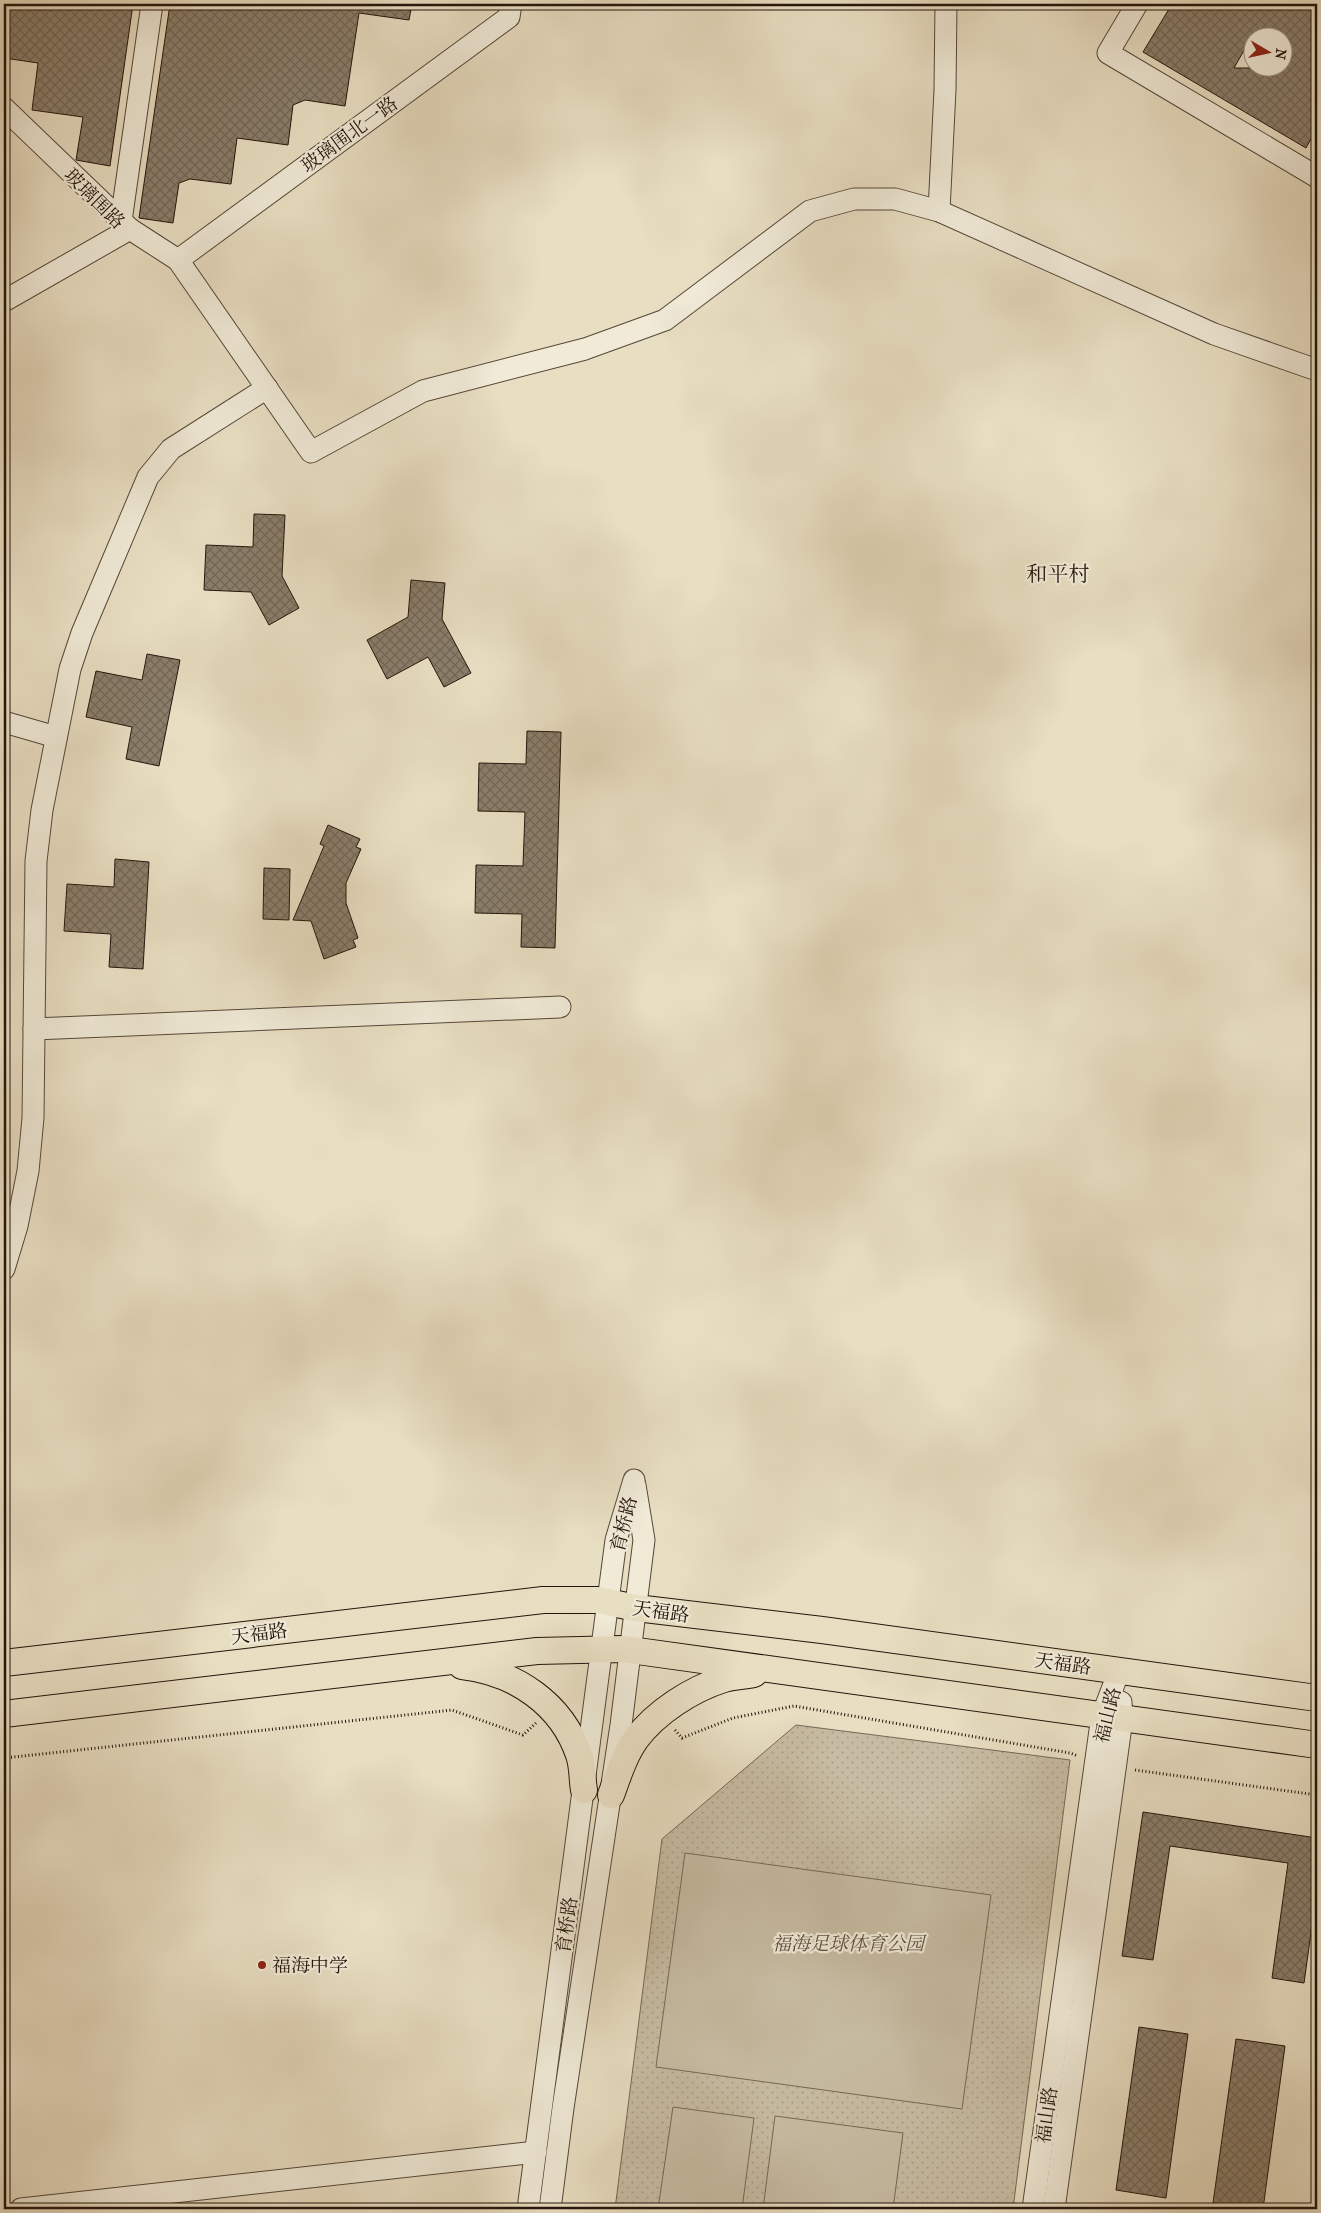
<svg xmlns="http://www.w3.org/2000/svg" width="1321" height="2213" font-family="'IM FELL French Canon','Noto Serif SC',serif">
<style>
.grass{fill:url(#grass-dots);stroke:#766858}
.pitch{fill:#c7bca3;stroke:#766858}
.building{fill:url(#building-cross-hatch);stroke:#24150c;fill-rule:evenodd}
.lines{fill:none;stroke-linecap:round;stroke-linejoin:round}
.minor-casing{stroke:#55473a;stroke-width:23}
.major-casing{stroke:#24150c;stroke-width:28}
.path{stroke:#24150c;stroke-width:3;stroke-dasharray:1 2.5;stroke-linecap:butt}
.minor{stroke:#f0ead7;stroke-width:21}
.major{stroke:#e8dec2;stroke-width:26}
.poi-dot{fill:#8f2418;stroke:#f0ead7;stroke-width:2}
.labels{text-anchor:middle;stroke-width:4.5;stroke-linejoin:round;paint-order:stroke}
.street-label{font-size:19px;fill:#24150c;stroke:#f0ead7}
.park-label{font-size:19px;font-style:italic;fill:#5d4f41;stroke:#f0ead7}
.poi-label{font-size:19px;fill:#24150c;stroke:#f0ead7;text-anchor:start}
.quarter-label{font-size:21px;fill:#24150c;stroke:#f0ead7}
</style>
<defs>
<pattern id="grass-dots" width="8" height="8" patternUnits="userSpaceOnUse" patternTransform="scale(1.25)"><rect width="8" height="8" fill="#c7bca3"/><path d="M2 2h.1M6 6h.1" fill="none" stroke="#aba18b" stroke-width="1.8" stroke-linecap="round"/></pattern>
<pattern id="building-cross-hatch" width="8" height="8" patternUnits="userSpaceOnUse" patternTransform="scale(1.25)"><rect width="8" height="8" fill="#8a7e6b"/><path d="M0 0l8 8M0 8l8-8" fill="none" stroke="#716656"/></pattern>
</defs>
<rect width="100%" height="100%" fill="#e8dec2"/>
<filter id="stains"><feTurbulence type="fractalNoise" baseFrequency=".004" numOctaves="4"/><feColorMatrix values="0 0 0 0 .2 0 0 0 0 .09 0 0 0 0 .02 0 0 0 .5 -.17"/></filter>
<radialGradient id="worn" r=".72"><stop offset=".6" stop-color="#630" stop-opacity="0"/><stop offset="1" stop-color="#630" stop-opacity=".3"/></radialGradient>
<!-- grass -->
<path class="grass" d="M796 1725 1070 1760 1013 2209H615L662 1839Z"/>
<!-- pitch -->
<g class="pitch">
<path d="M685 1853 991 1895 962 2109 656 2067Z"/>
<path d="M673 2107 754 2118 742 2209H658Z"/>
<path d="M775 2116 903 2133 893 2209H763Z"/>
</g>
<!-- building -->
<g class="building">
<path d="M4 4H133L110 166 76 160 83 117 32 110 38 63 4 58Z"/>
<path d="M170 4H210L235 7V4H412L409 20 359 13 345 106 305 100 293 105 288 145 237 138 231 184 190 179 179 183 173 223 139 218Z"/>
<path d="M1172 4H1317V128L1306 148 1143 52ZM1251 38H1284V68H1234Z"/>
<path d="M254 514 285 515 282 576 299 608 269 625 251 592 204 590 206 545 253 547Z"/>
<path d="M411 580 445 583 442 619 471 673 444 687 428 657 387 679 367 640 408 617Z"/>
<path d="M147 654 180 660 159 766 126 759 132 727 86 717 96 671 142 680Z"/>
<path d="M527 731 561 732 555 948 521 947 522 914 475 913 476 865 523 866 525 812 478 811 479 763 526 764Z"/>
<path d="M328 825 360 839 356 847 361 849 346 883V903L358 938 353 940 356 947 324 959 311 921 293 920 324 846 320 844Z"/>
<path d="M115 859 149 862 143 969 109 967 111 934 64 931 67 884 114 887Z"/>
<path d="M264 868 290 869 289 920 263 919Z"/>
<path d="M1143 1812 1317 1838V1889L1304 1983 1272 1978 1288 1863 1170 1846 1153 1960 1122 1956Z"/>
<path d="M1139 2027 1188 2034 1166 2198 1116 2190Z"/>
<path d="M1236 2039 1285 2046 1263 2209 1213 2203Z"/>
</g>
<g class="lines">
<defs>
<g id="minor">
<path d="M1137 4 1108 53 1317 177"/>
<path d="M4 108 130 229 4 301"/>
<path d="M939 211 945 90 946 4"/>
<path d="M121 221 152 4"/>
<path d="M130 229 178 260 311 452 423 391 585 349 665 320 810 211 854 199H895L939 211 1214 334 1317 370"/>
<path d="M178 260 509 17 511 4"/>
<path d="M4 722 56 737"/>
<path d="M34 1029 560 1007"/>
<path d="M4 1269 17 1226 28 1171 33 1118 36 861 42 810 70 669 82 633 148 477 171 449 267 388"/>
<path d="M21 2209 536 2152"/>
<path d="M528 2209 616 1540 634 1480"/>
<path d="M550 2209 563 2108 621 1725 644 1540 635 1485"/>
<path d="M1033 2209 1102 1716 1119 1671"/>
<path d="M1054 2209 1122 1719 1121 1702"/>
</g>
<g id="major">
<path d="M4 1663 543 1600H598L636 1608 822 1630 1317 1698"/>
<path d="M462 1666C515 1672 562 1704 579 1755 583 1766 582 1779 584 1790"/>
<path d="M4 1714 537 1651 623 1649 1317 1745"/>
<path d="M611 1795C618 1776 624 1756 636 1739 656 1712 692 1689 724 1679 733 1676 744 1676 754 1674"/>
</g>
</defs>
<!-- minor casing -->
<use href="#minor" class="minor-casing"/>
<!-- major casing -->
<use href="#major" class="major-casing"/>
<!-- path -->
<g class="path">
<path d="M675 1730 682 1738 733 1718 794 1706 1070 1753 1078 1756"/>
<path d="M4 1758 452 1710 523 1735 536 1723"/>
<path d="M1135 1770 1317 1795"/>
</g>
<!-- minor -->
<use href="#minor" class="minor"/>
<!-- major -->
<use href="#major" class="major"/>
</g>
<!-- markers -->
<circle class="poi-dot" cx="262" cy="1965" r="5"/>
<g class="labels">
<!-- street labels -->
<g class="street-label">
<text transform="translate(349 134) rotate(-36)" y="7">玻璃围北一路</text>
<text transform="translate(95 198) rotate(45)" y="7">玻璃围路</text>
<text transform="translate(623 1524) rotate(-76)" y="7">育桥路</text>
<text transform="translate(661 1611) rotate(8)" y="7">天福路</text>
<text transform="translate(259 1633) rotate(-7)" y="7">天福路</text>
<text transform="translate(1063 1663) rotate(8)" y="7">天福路</text>
<text transform="translate(1107 1715) rotate(-76)" y="7">福山路</text>
<text transform="translate(566 1925) rotate(-82)" y="7">育桥路</text>
<text transform="translate(1046 2115) rotate(-82)" y="7">福山路</text>
</g>
<!-- park labels -->
<g class="park-label">
<text x="848" y="1950">福海足球体育公园</text>
</g>
<!-- poi labels -->
<g class="poi-label">
<text x="272" y="1972">福海中学</text>
</g>
<!-- quarter labels -->
<g class="quarter-label">
<text x="1058" y="581">和平村</text>
</g>
</g>
<!-- margin -->
<rect width="1321" height="2213" fill="none" stroke="#e8dec2" stroke-width="20"/>
<rect x="5" y="5" width="1311" height="2203" fill="none" stroke="#24150c" stroke-width="2.5"/>
<rect x="10" y="10" width="1301" height="2193" fill="none" stroke="#24150c"/>
<!-- north arrow -->
<g transform="translate(1268 52) rotate(99)"><circle r="24" fill="#f0ead7" stroke="#9e9586"/>
<path d="M0-4L9 19L0 12L-9 19Z" fill="#8f2418"/>
<text y="-8" font-size="14" font-weight="bold" text-anchor="middle" fill="#24150c">N</text>
</g>
<rect width="100%" height="100%" filter="url(#stains)"/>
<rect width="100%" height="100%" fill="url(#worn)"/>
</svg>
